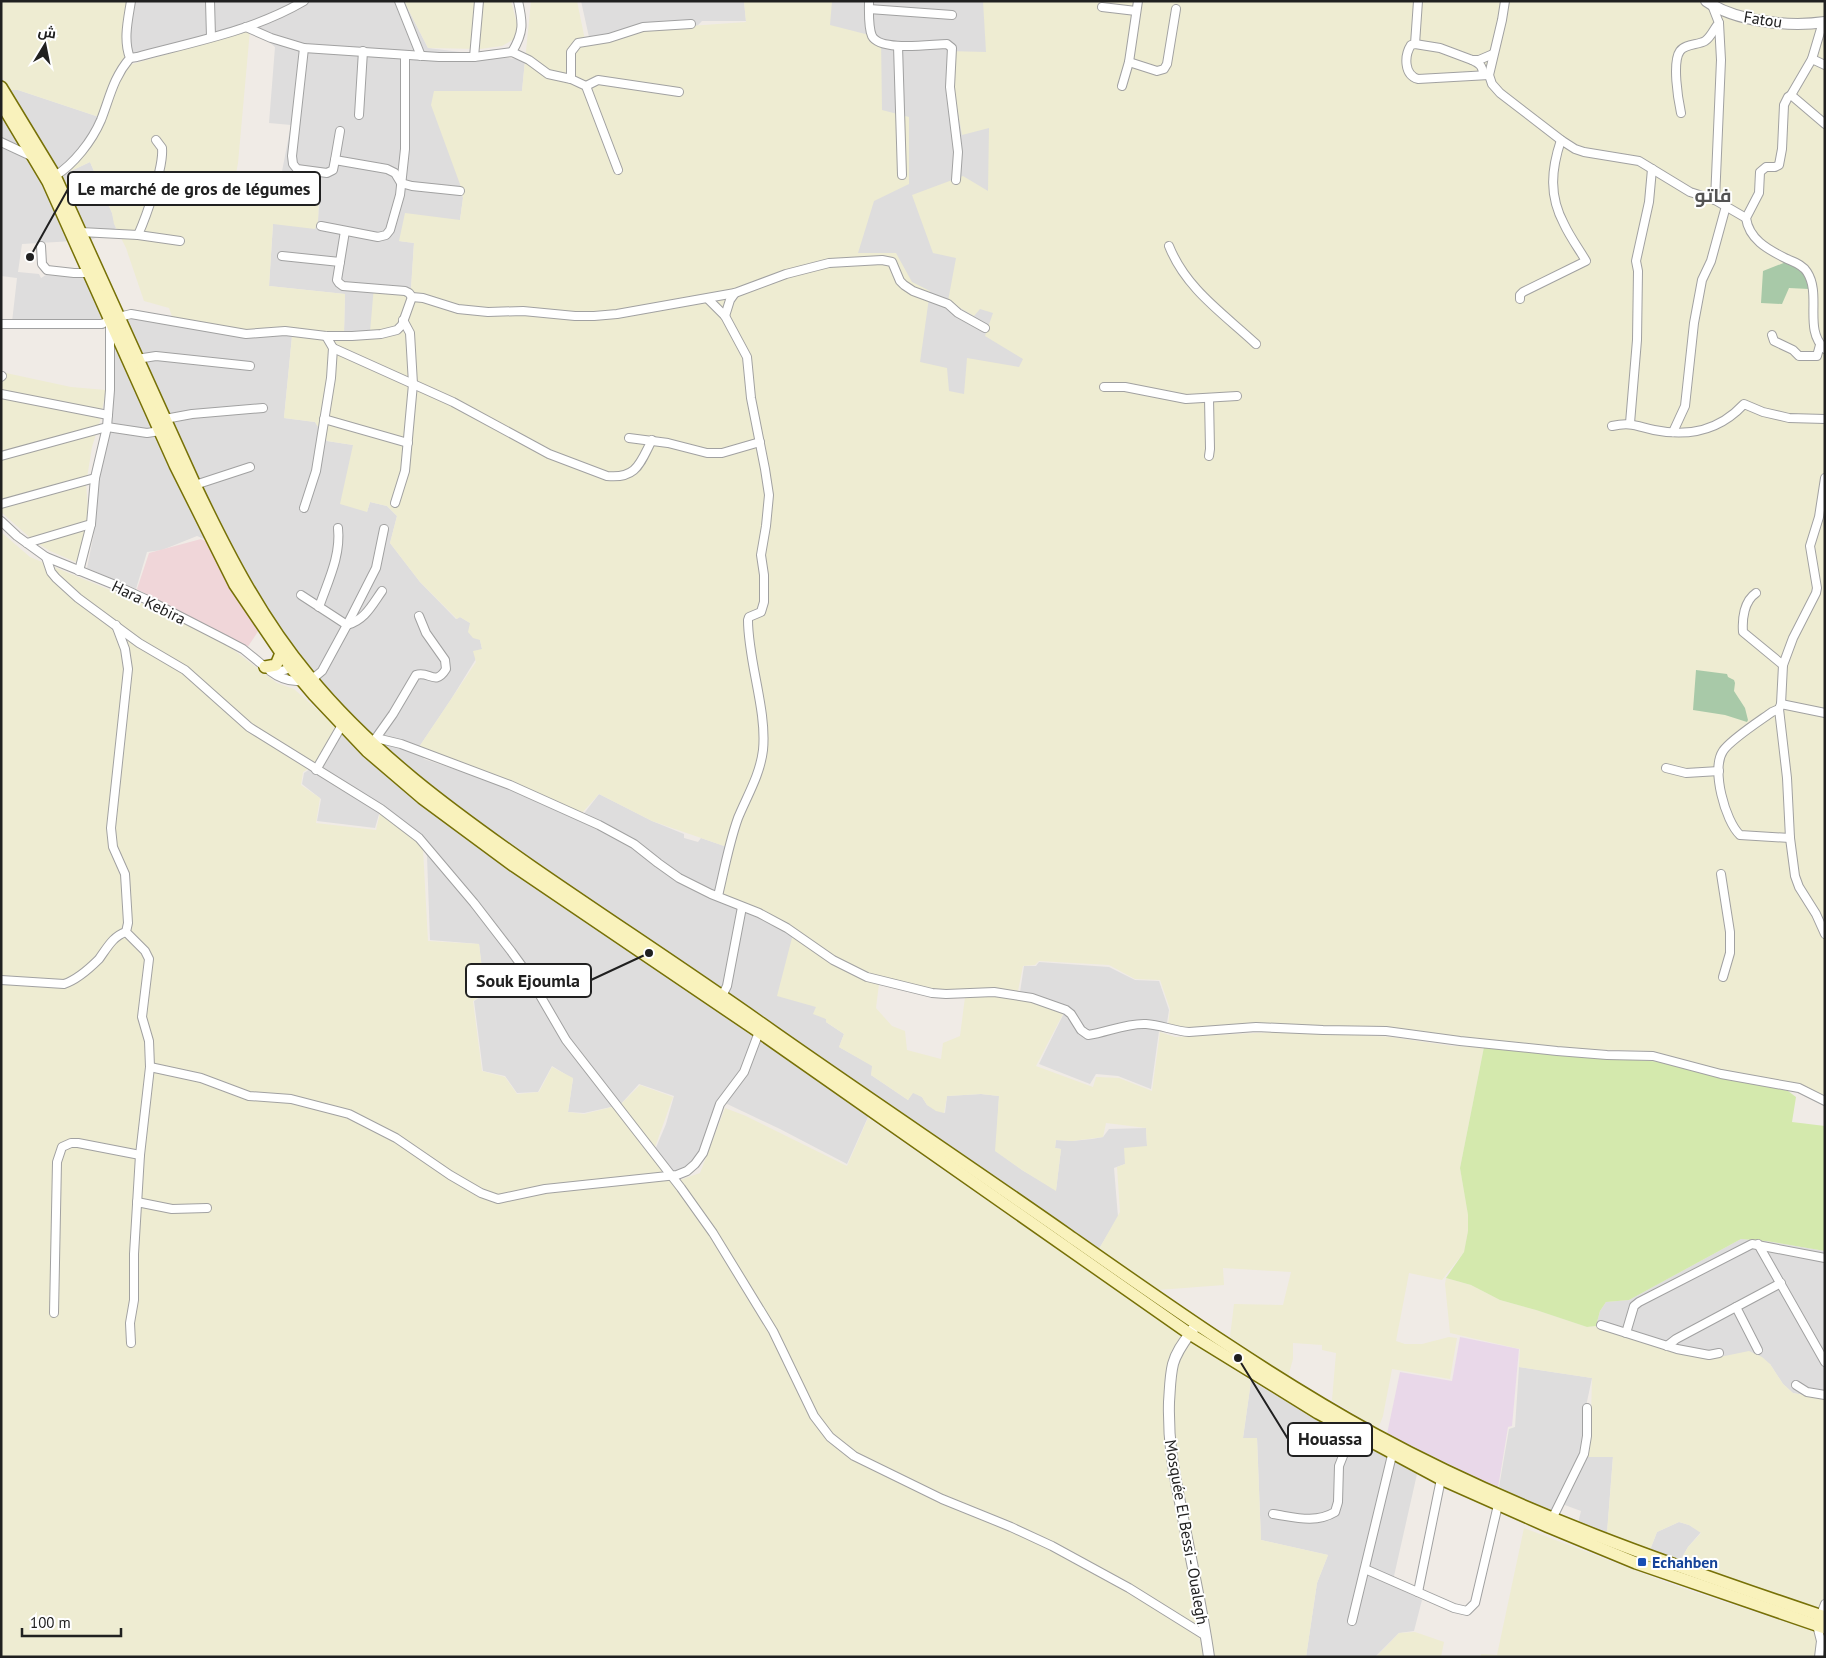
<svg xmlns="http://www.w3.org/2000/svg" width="1826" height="1658" font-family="'PT Sans',Cairo,sans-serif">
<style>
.residential{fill:#dedddd}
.commercial{fill:#f0d6d9}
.industrial{fill:#e9d8e9}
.farmland{fill:#eeecd2}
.grass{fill:#d4e9ad}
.cemetery{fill:#a8c9a8}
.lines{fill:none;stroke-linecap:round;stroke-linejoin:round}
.minor-casing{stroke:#a1a1a1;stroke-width:10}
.tertiary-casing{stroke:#a1a1a1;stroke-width:12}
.secondary-casing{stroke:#777107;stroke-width:14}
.minor{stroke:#fff;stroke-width:8}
.tertiary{stroke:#fff;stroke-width:10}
.secondary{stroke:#f9f2bc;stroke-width:11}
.transit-dot{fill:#1a4fb4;stroke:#fff;stroke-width:2}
.labels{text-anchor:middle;stroke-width:4;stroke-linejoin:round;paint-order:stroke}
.street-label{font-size:16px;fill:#202020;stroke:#fff}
.transit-label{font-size:16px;font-weight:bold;fill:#164399;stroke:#fff;text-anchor:start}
.quarter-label{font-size:19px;font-weight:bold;fill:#535353;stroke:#fff}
.leader{fill:none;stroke:#202020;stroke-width:2}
.callout-dot{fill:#202020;stroke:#fff;stroke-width:2}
.callout{fill:#fff;stroke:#202020;stroke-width:2}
.callout-label{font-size:18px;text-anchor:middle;font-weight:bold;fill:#202020}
</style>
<rect width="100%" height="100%" fill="#f0ebe6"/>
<!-- residential -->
<g class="residential">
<path d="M133 1H404L428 48 525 60 522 91 461 187 463 198 460 220 399 241 414 243 411 289 370 332 344 333 345 294 269 286 273 224 318 221 319 198 278 192 291 125 269 123 275 47 248 24 135 55 130 51 128 45Z"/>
<path d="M581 1H744L746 21H702L691 32 589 37Z"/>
<path d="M813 1H988L997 118 991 195 961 254 979 305 998 308 1027 358 1020 370 966 397 945 394 916 365 847 255 877 121 809 27Z"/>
<path d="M1 76 10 90H18L99 117 71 171 90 162 112 213 116 228 91 240 22 244 18 272 39 274 41 278 46 275 78 277 85 276 135 319 251 338 274 335 292 336 284 418 315 422 327 441 353 445 367 512 370 502 387 506 397 516 390 543 420 582 456 619 460 617 470 623 480 640 482 649 450 701 419 747 424 759 513 789 579 820 599 794 652 821 684 834V838L698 842 701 838 727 847 715 898 793 934 816 1007 826 1019V1022L844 1034 839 1047 873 1066 871 1075 908 1100 913 1092 922 1097 927 1105 945 1113 947 1096 981 1094 999 1096 996 1151 1022 1170 1056 1190 1061 1149 1055 1148 1056 1140 1072 1141 1092 1139 1103 1137 1109 1129 1146 1128 1147 1146 1125 1164 1114 1168 1118 1217 1099 1249 881 1100 868 1117 847 1164 780 1129 723 1102 700 1154 689 1167 674 1174 655 1150 666 1124 674 1096 639 1084 620 1105 584 1113 568 1112 573 1079 552 1066 538 1092 517 1093 505 1076 483 1071 474 1001 485 994 479 944 430 940 427 856 417 834 381 807 375 828 317 821 321 799 302 784 304 773 327 758 345 710 305 662 263 601 235 552 197 536 162 550 147 552 136 589 87 568 94 533 95 494 111 426 114 343 107 326 12 322 17 278 1 276Z"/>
<path d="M1039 962 1109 967 1135 980 1159 981 1169 1010 1167 1023 1159 1031 1151 1089 1118 1076 1096 1074 1090 1084 1039 1064 1067 1007 1020 992 1024 966H1036Z"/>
<path d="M1741 1239 1766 1241 1825 1251V1399L1793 1393 1783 1384 1770 1364 1727 1356 1715 1358 1668 1350 1596 1326 1600 1311 1606 1302 1629 1300Z"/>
<path d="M1519 1367 1592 1378 1585 1411 1586 1457 1613 1456 1607 1533 1578 1523 1581 1511 1562 1504 1557 1515 1499 1487 1509 1429 1515 1427Z"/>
<path d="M1251 1381 1417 1474 1392 1585 1422 1600 1414 1631 1399 1633 1375 1657H1306L1317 1583 1328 1555 1261 1540 1257 1438H1243Z"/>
<path d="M1679 1522 1689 1525 1701 1532 1688 1547 1680 1561 1650 1550 1657 1532Z"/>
</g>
<!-- commercial -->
<path class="commercial" d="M201 539 207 542 228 585 259 630 247 648 137 589 149 553Z"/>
<!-- industrial -->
<path class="industrial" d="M1460 1337 1519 1349 1512 1426 1508 1427 1498 1488 1387 1434 1400 1372 1452 1381Z"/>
<!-- farmland -->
<g class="farmland">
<path d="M1 1H128L125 48 126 57 99 117 18 90H10L1 76Z"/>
<path d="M404 1H511L518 28 516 38 502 46 480 49 428 48Z"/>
<path d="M531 1H577L586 45 647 29 746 22 744 1H832L830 25 881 38 882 110 909 117V184L874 201 858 253H896L912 282 930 291 920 362 947 368 949 391 964 394 967 358 1019 367 1023 359 985 336 993 313 980 309 974 316 948 301 956 258 933 253 912 195 963 176 988 191 989 128 962 135 947 51 986 52 983 1H1825V1098L1651 1051 1550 1048 1527 1044 1468 1039 1386 1028 1181 1031 1168 1025 1170 1009 1160 980 1135 979 1109 965 1039 961 1035 965 1023 966 1018 991 998 988 945 991 903 984 860 971 836 959 784 922 725 895 722 889 727 847 652 821 599 794 581 814 488 773 419 747 476 662 473 651 482 649 480 640 473 638 468 632 470 623 460 617 457 619 420 582 390 543 397 516 387 506 370 502 367 512 340 504 353 445 327 441 315 422 284 418 292 336 313 338 370 332 374 286 411 288 414 243 399 241 405 213 460 220 463 198 461 187 431 105 434 91H522Z"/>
<path d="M250 30 238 163 234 184H273L278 192 319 198 318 221 315 229 273 224 269 286 345 294 344 333 326 334 274 327 241 330 173 319 169 308 144 301 126 248 114 224 112 213 90 162 71 171 70 168 88 147 117 81 129 65Z"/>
<path d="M6 373 71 387 106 390 100 421 92 447 86 484 89 520 78 563 50 551 34 541 1 512V386Z"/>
<path d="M1 532 30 557 149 606 227 645 277 683 294 689 338 728 318 763 303 772 301 785 320 798 316 823 376 830 380 813 406 830 423 849 428 941 479 944 485 993 473 1001 482 1071 505 1077 517 1094 539 1092 552 1067 573 1078 568 1112 584 1114 620 1105 640 1085 673 1097 654 1150 677 1181 700 1173 725 1108 746 1116 847 1166 868 1118 1142 1308 1251 1381 1243 1438H1257L1261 1540 1328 1555 1317 1583 1306 1657H1Z"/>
<path d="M793 934 854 974 879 984 876 1008 892 1026 905 1031 907 1050 941 1059 943 1043 960 1036 965 997 998 995 1033 1003 1063 1014 1036 1066 1093 1087 1096 1077 1119 1078 1152 1091 1160 1032 1175 1037 1276 1032 1356 1035 1391 1037 1452 1046 1484 1047 1460 1168 1468 1215V1231L1464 1252 1442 1280 1409 1273 1396 1341 1405 1344H1422L1449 1337 1457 1338 1450 1379 1392 1369 1383 1416 1378 1429 1332 1400 1336 1353 1322 1350V1345L1293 1343V1359L1288 1377 1230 1337 1234 1304 1283 1305 1291 1272 1223 1268 1224 1285 1158 1290 1099 1249 1120 1212 1117 1167 1125 1164 1124 1148 1147 1146 1146 1128 1106 1123 1103 1137 1072 1141 1056 1140 1055 1148 1061 1149 1056 1191 1022 1170 995 1151 999 1096 981 1094 947 1096 944 1113 936 1111 927 1105 922 1097 913 1093 908 1100 871 1075 872 1066 839 1047 844 1034 826 1022V1019L813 1014 816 1007 777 996Z"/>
<path d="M1446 1278 1471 1285 1500 1300 1536 1310 1587 1327 1596 1326 1668 1350 1715 1358 1749 1351 1762 1357 1770 1364 1783 1384 1793 1393 1825 1399V1610L1680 1561 1688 1547 1701 1533 1689 1525 1679 1522 1657 1532 1650 1550 1607 1533 1613 1457H1585L1591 1419 1592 1378 1519 1367 1520 1349 1450 1333 1445 1284Z"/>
<path d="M1524 1528 1676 1586 1813 1631 1816 1634 1818 1639 1816 1657H1481V1654L1497 1655Z"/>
<path d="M1415 1632 1444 1642 1441 1657H1376L1399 1633Z"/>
</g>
<!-- grass -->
<path class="grass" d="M1484 1047 1549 1053 1663 1062 1788 1091 1796 1097 1792 1122 1825 1126V1251L1766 1241 1741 1239 1629 1300 1606 1302 1600 1311 1596 1326 1587 1327 1536 1310 1500 1300 1471 1285 1446 1278 1464 1252 1468 1231V1215L1460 1168Z"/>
<!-- cemetery -->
<g class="cemetery">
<path d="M1786 262C1799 268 1807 273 1809 289L1789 288 1782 304 1761 303 1763 271Z"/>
<path d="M1696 670 1727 674 1728 677 1734 680 1735 683 1734 691 1745 708 1748 720 1747 722 1725 715 1693 710Z"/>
</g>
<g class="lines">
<defs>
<g id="minor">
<path d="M210 1 211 37"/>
<path d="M399 1 421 56"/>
<path d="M869 1C869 11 868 27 872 36 880 52 932 44 947 44L952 48 950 87 958 152 956 180"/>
<path d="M1418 1 1415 44 1411 45C1404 56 1404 75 1418 79L1489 75"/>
<path d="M1505 1 1502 20 1489 75 1492 84 1500 93 1561 140 1575 149 1584 152 1639 161 1690 192 1715 200 1746 218"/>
<path d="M1102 7 1136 11"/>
<path d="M869 9 952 15"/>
<path d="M1823 22 1812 59 1791 95 1788 97 1784 105 1782 149 1779 165 1775 167H1766L1760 172 1759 193 1746 218C1749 239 1767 249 1785 258 1793 262 1802 264 1807 272 1822 295 1803 330 1825 349"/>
<path d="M246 27 271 38 304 48 439 57H474L512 52 529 60 548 74 571 79 586 86 618 170"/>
<path d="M1415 44 1440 48 1472 60H1479L1493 54"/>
<path d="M898 46 902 175"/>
<path d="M304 48 292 156 293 164 297 169 327 173 333 170 335 160 387 169 395 173 401 183 412 186 460 191"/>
<path d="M512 52C524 32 523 23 518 1"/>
<path d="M474 57 479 1"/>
<path d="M130 58 137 57C193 42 253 31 304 1"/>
<path d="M1812 59 1825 65"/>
<path d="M1472 60C1480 64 1483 66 1483 75"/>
<path d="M1129 62 1157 71 1164 69 1167 64 1176 9"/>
<path d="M571 79V52L578 43 609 38 643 27 691 24"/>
<path d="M586 86 598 80 679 92"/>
<path d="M1122 86 1129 62 1138 1"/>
<path d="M1791 95 1825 124"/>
<path d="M1681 113C1678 99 1672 62 1680 51 1685 44 1698 45 1705 41 1712 36 1714 28 1719 23L1712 5"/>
<path d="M359 115 363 51"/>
<path d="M1 142 33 157"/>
<path d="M335 160 340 131"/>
<path d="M55 176C74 164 92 141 101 120 110 97 113 78 130 58 123 40 128 20 131 1"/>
<path d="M1715 200 1721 60 1719 23"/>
<path d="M321 226 378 237 386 235 390 230 400 195 405 149V55"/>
<path d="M345 231 337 280 339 283 343 286 405 291 409 293 412 297 423 298 458 309 488 312 523 311 575 316H594L617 314 735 293 786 274 829 263 882 260 892 262 900 281 904 285 913 291 948 304 958 313 985 328"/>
<path d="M81 232 138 235C146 217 164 167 162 148L156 140"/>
<path d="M138 235 180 241"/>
<path d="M41 246 42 264 47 270 74 273H89"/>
<path d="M1169 246C1186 289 1224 314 1256 344"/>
<path d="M282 256 340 262"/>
<path d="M708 299 725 316 747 357 751 398 765 469 769 495 766 526 761 555 764 575V602L761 612 749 617 748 620C748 661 767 710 763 750 760 775 747 796 738 818 729 843 724 871 718 896"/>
<path d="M1520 299V295L1523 292 1586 261C1579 249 1570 237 1564 224 1549 196 1551 170 1561 140"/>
<path d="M725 316 730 300 735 293"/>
<path d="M119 317 131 314 246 334 285 331 326 336H352L381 334 397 330 402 325 412 297"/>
<path d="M1 324H102L110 320V390L107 427 95 478 91 524 79 571"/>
<path d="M1772 335 1774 341 1793 350 1799 356H1817L1820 345"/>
<path d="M333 348 453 402 549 454 607 476C637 479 640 463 652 440"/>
<path d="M137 359 156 356 250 366"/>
<path d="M1 377 2 376"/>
<path d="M1104 387H1125L1186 399 1237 396"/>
<path d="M1 394 108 415"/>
<path d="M1209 398 1210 449 1209 456"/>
<path d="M165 419 192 414 263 408"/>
<path d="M324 419 408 443"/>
<path d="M1630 423 1637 340 1638 271 1636 261 1649 202 1652 169"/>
<path d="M1612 426C1631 422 1636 426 1654 430 1689 437 1719 431 1744 404L1763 412 1789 418 1825 419"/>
<path d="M1673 432 1685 406 1694 323 1702 280 1711 261 1726 206"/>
<path d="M629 438 668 443 707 453H722L760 442"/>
<path d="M1 456 107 427 147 433 160 431"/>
<path d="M1825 478 1819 517 1810 546 1817 588 1816 593 1793 638 1783 665 1781 704 1779 709 1787 778 1790 838 1795 876 1799 887 1816 914 1825 934"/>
<path d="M195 485 250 467"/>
<path d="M395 503 405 471 413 384 410 333 403 320"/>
<path d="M1 504 95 478"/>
<path d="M304 508 316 471 331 378 333 348 326 336"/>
<path d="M1 521 17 536 46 557 115 585 154 603 226 640 243 649 265 667 281 671 295 667"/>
<path d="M27 543 91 524"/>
<path d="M46 557 51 572 56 578 78 598 139 643 185 670 249 727 381 809 419 838 474 903 511 951 527 973 566 1040 681 1188 713 1233 773 1331 814 1416 830 1437 854 1456 942 1499 1011 1527 1052 1546 1129 1588 1206 1636"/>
<path d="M1756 593C1744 601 1742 619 1743 632L1783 665"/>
<path d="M301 595 347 625"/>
<path d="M319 607C328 581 341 556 338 528"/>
<path d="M116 625 125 649 128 669 111 828 113 847 125 874 128 923 126 932 145 951 149 959 142 1017 149 1041 150 1067 140 1155 134 1254V1300L130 1323 131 1343"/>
<path d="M347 625C365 620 372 605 382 591"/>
<path d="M270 671C286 683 307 686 322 671L347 625 376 568 384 529"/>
<path d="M1781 704 1825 713"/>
<path d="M1779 709 1772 712C1761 720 1730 740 1723 751 1711 769 1725 821 1740 835L1790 838"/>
<path d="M376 738 393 714 416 675C429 670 435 687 446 669L445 660 426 633 419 616"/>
<path d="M371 745 376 738 401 744 510 785 599 825 634 844 658 863 679 878 711 894 759 913 787 928 833 960 867 977 932 993 946 994 994 992 1032 998 1066 1010 1071 1014 1081 1030 1088 1035C1108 1032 1126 1023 1146 1024 1161 1025 1174 1031 1189 1032L1256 1027 1323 1030 1386 1031 1460 1041 1557 1051 1607 1055 1653 1056 1721 1074 1799 1088 1825 1101"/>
<path d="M1666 768 1686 773 1719 771"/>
<path d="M316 770 342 725"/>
<path d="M1721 874 1730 932V953L1723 977"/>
<path d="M1 980 64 984C76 980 90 968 99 959 107 948 113 936 126 932"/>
<path d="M720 1000 727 986 742 907"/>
<path d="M150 1067 201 1078 249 1096 291 1099 349 1114 396 1138 450 1175 481 1193 498 1199 545 1189 649 1178 677 1175 687 1171 695 1164 703 1153 720 1104 744 1072 759 1032"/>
<path d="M137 1202 172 1209 207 1208"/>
<path d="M1758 1244 1825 1362"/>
<path d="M1736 1307 1758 1350"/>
<path d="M54 1313 57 1162 62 1147 71 1143H78L140 1155"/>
<path d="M1601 1325 1677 1349 1709 1355 1719 1353"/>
<path d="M1626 1333 1634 1306 1639 1302 1752 1244 1825 1258"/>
<path d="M1667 1346 1676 1339 1781 1283"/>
<path d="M1796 1385 1807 1392 1825 1395"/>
<path d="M1273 1514C1294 1517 1315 1524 1335 1512L1338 1502 1339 1466 1352 1433"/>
<path d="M1551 1521 1584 1454 1587 1436V1408"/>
<path d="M1365 1569 1454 1608 1467 1611 1475 1603 1498 1505"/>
<path d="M1418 1592 1441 1479"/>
<path d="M1352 1621 1393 1451"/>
<path d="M1819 1657 1821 1641 1817 1625 1825 1604"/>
</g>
<g id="tertiary">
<path d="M1706 1C1736 22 1790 27 1825 22"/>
<path d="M1196 1325C1188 1337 1177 1349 1173 1364 1170 1376 1170 1389 1169 1402 1168 1441 1173 1469 1181 1507 1190 1557 1202 1606 1209 1657"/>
</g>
<g id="secondary">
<path d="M1 87 55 176 195 485C227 552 261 619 309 676 372 753 452 811 532 867 613 923 695 976 775 1033 872 1101 971 1167 1068 1235 1168 1305 1267 1375 1374 1434 1517 1512 1671 1565 1825 1617"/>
<path d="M1 103 48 182 175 465 235 585 292 669 314 695 367 751 422 798 514 866 759 1032 1190 1334 1318 1413 1441 1479 1549 1527 1636 1563 1825 1628"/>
<path d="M265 667 276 665 281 653"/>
</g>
</defs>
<!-- minor casing -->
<use href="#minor" class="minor-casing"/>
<!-- tertiary casing -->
<use href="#tertiary" class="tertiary-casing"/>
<!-- secondary casing -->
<use href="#secondary" class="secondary-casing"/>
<!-- minor -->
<use href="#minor" class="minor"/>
<!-- tertiary -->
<use href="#tertiary" class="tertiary"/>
<!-- secondary -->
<use href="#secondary" class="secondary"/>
</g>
<!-- markers -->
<rect class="transit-dot" x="1637" y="1557" width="10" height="10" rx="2.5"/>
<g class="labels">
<!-- street labels -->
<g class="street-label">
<text transform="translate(1763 19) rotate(9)" y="6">Fatou</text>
<text transform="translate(149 602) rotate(26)" y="6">Hara Kebira</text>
<text transform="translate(1187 1532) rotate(80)" y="6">Mosquée El Bessi - Oualegh</text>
</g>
<!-- transit labels -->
<g class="transit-label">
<text x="1652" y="1568">Echahben</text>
</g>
<!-- quarter labels -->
<g class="quarter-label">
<text x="1713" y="202">فاتو</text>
</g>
</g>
<!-- callouts -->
<path class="leader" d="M30 257L68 189M649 953L591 980M1238 1358L1288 1439"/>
<g class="callout-dot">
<circle cx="30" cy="257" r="5"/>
<circle cx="649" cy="953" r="5"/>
<circle cx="1238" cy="1358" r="5"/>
</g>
<g class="callout">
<rect x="68" y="172" width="252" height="33" rx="5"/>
<rect x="466" y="964" width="125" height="33" rx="5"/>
<rect x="1288" y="1423" width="84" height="33" rx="5"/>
</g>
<g class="callout-label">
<text x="194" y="195">Le marché de gros de légumes</text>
<text x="528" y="987">Souk Ejoumla</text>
<text x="1330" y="1445">Houassa</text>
</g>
<!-- border -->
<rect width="1826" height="1658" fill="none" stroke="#202020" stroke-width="5"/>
<!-- north arrow -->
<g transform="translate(45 45) rotate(10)" stroke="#ffffff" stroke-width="4" paint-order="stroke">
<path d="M0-4L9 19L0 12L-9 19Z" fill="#202020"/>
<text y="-8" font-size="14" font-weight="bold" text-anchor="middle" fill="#202020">ش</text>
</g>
<!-- scale -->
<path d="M22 1628v8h99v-8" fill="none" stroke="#202020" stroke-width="2.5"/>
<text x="30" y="1628" font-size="15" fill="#202020" stroke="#ffffff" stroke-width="4" paint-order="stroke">100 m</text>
</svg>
